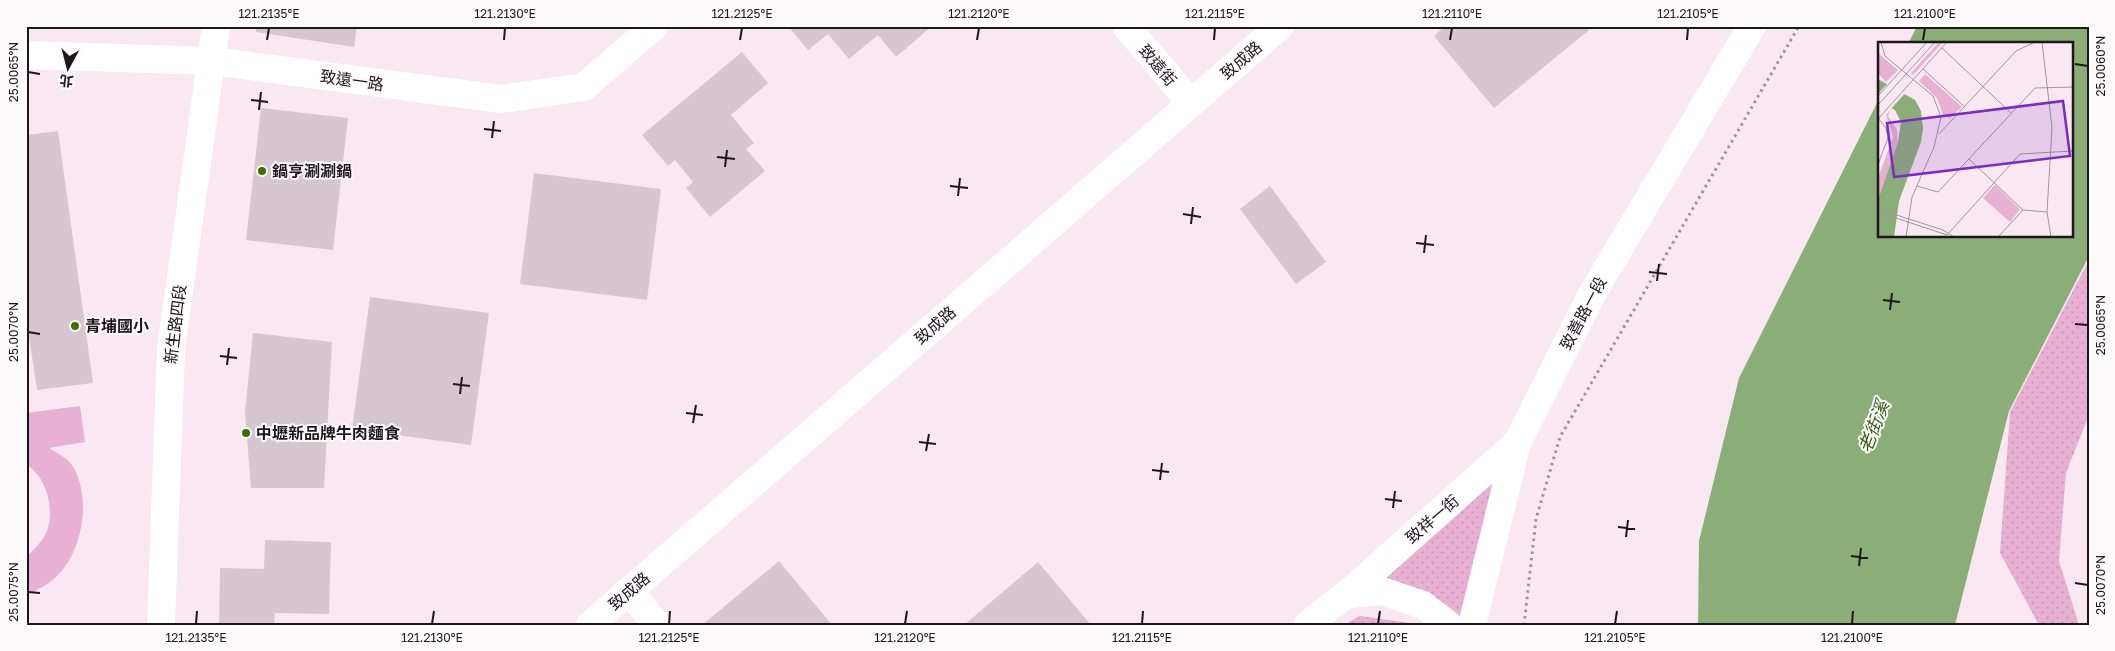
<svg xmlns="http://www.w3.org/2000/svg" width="2115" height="651" font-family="'Golos Text','Noto Sans TC',sans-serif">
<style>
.grass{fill:url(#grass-dots)}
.pitch{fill:#e8b0d2}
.water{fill:#8bae79}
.building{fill:#d6c6cf}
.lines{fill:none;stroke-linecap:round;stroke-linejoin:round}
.path{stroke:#9d9198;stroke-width:3;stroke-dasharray:2.5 4;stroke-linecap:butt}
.street{stroke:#fff;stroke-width:28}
.ticks{fill:none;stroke:#1d171b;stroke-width:2}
.poi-dot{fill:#387100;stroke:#fdfafc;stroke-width:2}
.labels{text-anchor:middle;stroke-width:4;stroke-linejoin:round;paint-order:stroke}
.street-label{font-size:16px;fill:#1d171b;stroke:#fdfafc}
.poi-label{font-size:16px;font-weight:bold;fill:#1d171b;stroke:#fdfafc;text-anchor:start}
.water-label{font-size:18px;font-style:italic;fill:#315d11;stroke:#fdfafc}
.inset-road{fill:none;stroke:#a1949c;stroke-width:1}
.view{fill:#7b2cbf;fill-opacity:0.15;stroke:#7b2cbf;stroke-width:2.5}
.inset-edge{fill:none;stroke:#1d171b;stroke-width:2.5}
.neatline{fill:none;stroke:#1d171b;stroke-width:2}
.ticks-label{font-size:12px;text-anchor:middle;fill:#1d171b}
</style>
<defs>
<pattern id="grass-dots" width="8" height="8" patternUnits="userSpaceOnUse" patternTransform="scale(1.25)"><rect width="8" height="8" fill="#e8b0d2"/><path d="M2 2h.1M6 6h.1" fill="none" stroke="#c797b4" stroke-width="1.8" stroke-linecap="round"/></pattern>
</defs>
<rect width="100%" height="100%" fill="#f9e8f2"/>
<!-- grass -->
<g class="grass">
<path d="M2089 260V415L2066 473 2059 561 2079 625H2039L2000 553 2010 412Z"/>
<path d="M1517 443 1472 625 1347 594Z"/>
<path d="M1360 616 1410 623 1411 625H1344Z"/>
</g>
<!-- pitch -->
<path class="pitch" d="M80 406 85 442 49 448C59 454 70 459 75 470 91 503 82 552 56 577 48 585 36 590 26 595V557C35 549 44 540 48 528 54 505 46 477 26 464V413Z"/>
<!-- water -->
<path class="water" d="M1917 26H2089V256L2009 411 1955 625H1698L1699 541 1739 378 1879 99V236H2071V44H1908Z"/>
<!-- building -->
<g class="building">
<path d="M257 26H357L354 47 256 32Z"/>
<path d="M788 26H932L896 57 878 35 849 59 828 34 808 50Z"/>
<path d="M1445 26H1585L1589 30 1494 108 1434 36Z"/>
<path d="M742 52 768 83 731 115 754 143 746 149 765 171 710 217 686 188 693 182 675 160 668 166 642 135Z"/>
<path d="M261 108 348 118 333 250 246 240Z"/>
<path d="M58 131 93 383 37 390 29 336 26 337V135Z"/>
<path d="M534 173 661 189 647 300 520 284Z"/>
<path d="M1270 186 1326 262 1296 284 1240 209Z"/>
<path d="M370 297 489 313 471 445 352 429Z"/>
<path d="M253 333 332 342 324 488H251L245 412Z"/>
<path d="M265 540 331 542 329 614 275 613 274 625H219L220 568 264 569Z"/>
<path d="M779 561 832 625H702Z"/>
<path d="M1038 562 1091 625H964Z"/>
</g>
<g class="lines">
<!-- path -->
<path class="path" d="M1524 625 1536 519 1560 437 1799 26"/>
<!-- street -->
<g class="street">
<path d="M1126 26 1191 103"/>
<path d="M26 55 212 61 501 99 584 87 654 26"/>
<path d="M629 591 657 625"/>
<path d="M1347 594 1382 591 1423 605 1449 625"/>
<path d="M161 625 171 349 216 26"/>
<path d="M590 625 1280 26"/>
<path d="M1307 625 1347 594 1517 443"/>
<path d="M1472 625 1517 443 1592 294 1752 26"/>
</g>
</g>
<!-- ticks -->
<path class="ticks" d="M267 40 269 28M504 40 505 28M740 40 742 28M977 40 979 28M1214 40 1215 28M1450 40 1452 28M1687 40 1688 28M1923 40 1925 28M2075 64 2088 66M28 72 40 74M251 100 268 102M259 110 261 92M484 129 501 131M492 138 494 121M717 157 735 159M725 167 727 150M950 186 968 188M958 196 960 178M1183 214 1201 217M1191 224 1193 207M1416 243 1434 245M1424 253 1426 235M1649 272 1667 274M1657 281 1659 264M1883 300 1900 302M1890 310 1892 293M2075 324 2088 325M28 332 40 334M220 356 237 358M227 365 229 348M453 384 470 386M460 394 462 377M686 413 703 415M693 423 696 405M919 442 936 444M926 451 929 434M1152 470 1169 472M1160 480 1162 463M1385 499 1402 501M1393 508 1395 491M1618 527 1635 529M1626 537 1628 520M1851 556 1868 558M1859 566 1861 548M2075 583 2088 585M28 592 40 593M196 624 197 611M432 624 434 611M669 624 670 611M905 624 907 611M1142 624 1143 611M1378 624 1380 611M1615 624 1617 611M1852 624 1853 611"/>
<!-- markers -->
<g class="poi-dot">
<circle cx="262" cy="171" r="5"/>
<circle cx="75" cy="326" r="5"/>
<circle cx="246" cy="433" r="5"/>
</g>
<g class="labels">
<!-- street labels -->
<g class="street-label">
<text transform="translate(1241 60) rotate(-41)" y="6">致成路</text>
<text transform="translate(1158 65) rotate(50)" y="6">致遠街</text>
<text transform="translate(352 80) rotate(8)" y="6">致遠一路</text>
<text transform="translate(1583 313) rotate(-62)" y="6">致善路一段</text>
<text transform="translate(175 324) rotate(-83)" y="6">新生路四段</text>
<text transform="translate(935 325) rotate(-41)" y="6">致成路</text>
<text transform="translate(1432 519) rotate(-41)" y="6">致祥一街</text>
<text transform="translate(629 591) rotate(-41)" y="6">致成路</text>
</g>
<!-- poi labels -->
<g class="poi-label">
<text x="272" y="177">鍋亨涮涮鍋</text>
<text x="85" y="332">青埔國小</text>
<text x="256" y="439">中壢新品牌牛肉麵食</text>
</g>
<!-- water labels -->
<g class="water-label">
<text transform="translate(1874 427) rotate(-69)" y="6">老街溪</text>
</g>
</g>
<!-- overview -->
<g transform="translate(1878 42)">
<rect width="195" height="195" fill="#f9e8f2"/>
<path d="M1 0V12L20 28 8 40 0 31ZM61 0H65L35 33 33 31ZM47 32 84 65 72 76 65 73 59 56 41 39ZM12 69 10 74 19 88 20 100 0 161V136L15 95 8 73ZM117 143 142 167 132 180 105 156Z" fill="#e8b0d2"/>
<path d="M0 37 37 58 43 69 45 86 43 100 21 159 16 195H0V158L20 100 23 80 17 68 0 60Z" fill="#8bae79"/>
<path d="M11 40 29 49 12 68 0 62V52Z" fill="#f9e8f2"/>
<path class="inset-road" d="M3 0 7 14 55 54 63 75 56 105 34 155 28 195M164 0 174 86 169 170 173 195M64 6 133 71M45 27 87 65M0 54 49 0M0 63 57 0M0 76 8 86 10 96 0 122M0 77 69 0M61 92 138 9 157 0M91 117 145 168M39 144 60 150 157 46 195 45M0 167 65 188 76 195M0 170 69 193M69 193 142 112 195 109M120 195 145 168 169 170"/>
<path class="view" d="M185 59 192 114 16 135 9 81Z"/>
<rect width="195" height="195" class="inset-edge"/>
</g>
<!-- border -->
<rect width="2115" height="651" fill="none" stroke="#fdfafc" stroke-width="55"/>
<!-- north arrow -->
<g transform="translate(68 68) rotate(187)" stroke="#fdfafc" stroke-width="4" paint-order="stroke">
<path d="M0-4L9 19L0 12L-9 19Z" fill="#1d171b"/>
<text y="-8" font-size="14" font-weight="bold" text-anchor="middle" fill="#1d171b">北</text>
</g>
<rect x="28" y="28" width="2060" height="596" class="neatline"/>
<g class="ticks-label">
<text x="269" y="18">121.2135°E</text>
<text x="505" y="18">121.2130°E</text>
<text x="742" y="18">121.2125°E</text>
<text x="979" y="18">121.2120°E</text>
<text x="1215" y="18">121.2115°E</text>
<text x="1452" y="18">121.2110°E</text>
<text x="1688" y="18">121.2105°E</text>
<text x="1925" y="18">121.2100°E</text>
<text transform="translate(2101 66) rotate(-90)" y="4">25.0060°N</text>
<text transform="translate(14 72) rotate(-90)" y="4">25.0065°N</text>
<text transform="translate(2101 325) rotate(-90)" y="4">25.0065°N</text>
<text transform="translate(14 332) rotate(-90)" y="4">25.0070°N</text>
<text transform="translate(2101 585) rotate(-90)" y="4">25.0070°N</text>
<text transform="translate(14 592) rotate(-90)" y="4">25.0075°N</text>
<text x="196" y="642">121.2135°E</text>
<text x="432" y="642">121.2130°E</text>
<text x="669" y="642">121.2125°E</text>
<text x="905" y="642">121.2120°E</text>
<text x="1142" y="642">121.2115°E</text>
<text x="1378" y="642">121.2110°E</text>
<text x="1615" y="642">121.2105°E</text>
<text x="1852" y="642">121.2100°E</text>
</g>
</svg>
